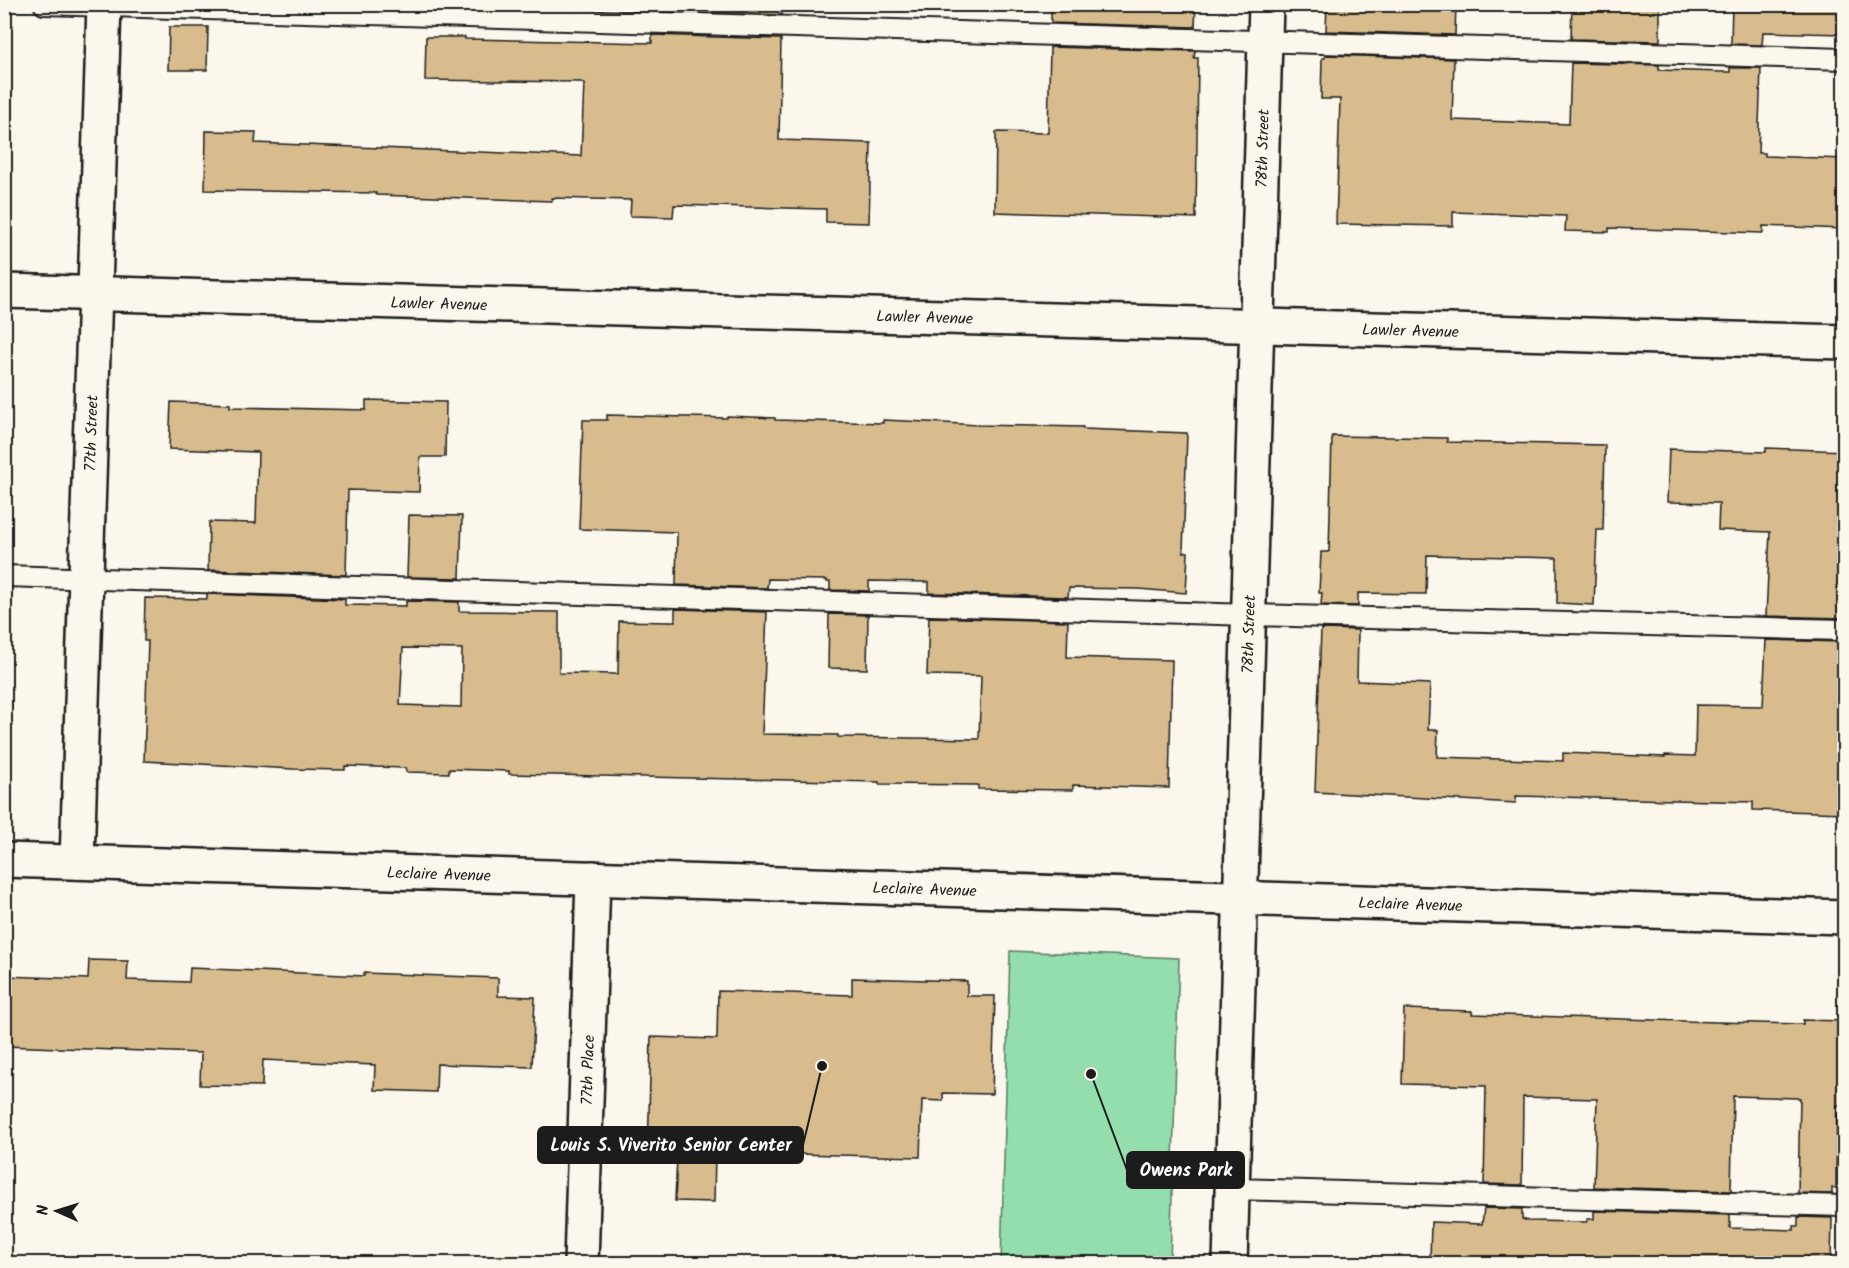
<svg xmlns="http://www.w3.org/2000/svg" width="1849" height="1268" font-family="Kalam,sans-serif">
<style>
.green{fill:#94ddac;stroke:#587c64;stroke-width:1.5}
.building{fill:#d8bc8d;stroke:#1c1c1c;stroke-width:1.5;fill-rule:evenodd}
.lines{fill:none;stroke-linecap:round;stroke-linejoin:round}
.lane-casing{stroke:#1c1c1c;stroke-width:24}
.street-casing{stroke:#1c1c1c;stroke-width:38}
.lane{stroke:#fbf7ec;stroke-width:20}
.street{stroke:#fbf7ec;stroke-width:33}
.labels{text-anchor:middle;stroke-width:4.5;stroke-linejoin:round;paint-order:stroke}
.street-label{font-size:16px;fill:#1c1c1c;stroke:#fbf7ec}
.leader{fill:none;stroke:#1c1c1c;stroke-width:2}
.callout-dot{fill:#1c1c1c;stroke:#fbf7ec;stroke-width:2}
.callout{fill:#1c1c1c;stroke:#1c1c1c;stroke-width:2}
.callout-label{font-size:18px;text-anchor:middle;font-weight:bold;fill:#fff}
</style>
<rect width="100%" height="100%" fill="#fbf7ec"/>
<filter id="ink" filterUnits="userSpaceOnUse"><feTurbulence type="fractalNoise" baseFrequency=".0167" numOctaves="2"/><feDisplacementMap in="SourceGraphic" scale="12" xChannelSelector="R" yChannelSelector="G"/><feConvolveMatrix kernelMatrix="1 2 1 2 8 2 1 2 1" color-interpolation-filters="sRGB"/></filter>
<g filter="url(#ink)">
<!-- green -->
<path class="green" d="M1010 951 1179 958 1170 1263H1001Z"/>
<!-- building -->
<g class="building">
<path d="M653 4H782V15L653 11Z"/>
<path d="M1051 4H1196L1195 27 1051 23Z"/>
<path d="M1327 4H1456L1455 35 1326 31Z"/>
<path d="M1572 4H1660V41L1571 39Z"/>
<path d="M1732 4H1845V34L1763 32 1762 45 1731 44Z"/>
<path d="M169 27H208L207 70H168Z"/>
<path d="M652 35 781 39 779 140 871 143 869 223 826 222V209L674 205 673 217 630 216 631 200 552 198V201L376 195V193L205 190 206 131 256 132 255 143 581 156 584 84 581 82 425 80 426 37H465V39L652 43Z"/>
<path d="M1050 47 1195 51 1194 58H1198L1196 218 995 212 996 132 1048 133Z"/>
<path d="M1326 55 1454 59 1452 120 1569 124 1571 63 1659 65V70L1723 72H1730V68H1761L1758 153H1765V156L1845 159V229L1763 226V233L1609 228V232L1565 231 1566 216 1453 212V226L1336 224 1340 99H1321L1322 58H1325Z"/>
<path d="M366 400 446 402 445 457H420L419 492 348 490 346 575 208 570 209 522 256 523 258 452 169 449 171 402 230 404V407L366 410Z"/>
<path d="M607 415 727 418V416L775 418V420L883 423V420L927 422 978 425 1083 427V429L1187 433 1183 552H1188L1186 593 1139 589 1069 588 1068 597 929 593V582L869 581V591L830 590V582H827V580L768 579 767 588 676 585 677 532 579 529 583 420H607Z"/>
<path d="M1332 436 1447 438V442L1605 445 1603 530H1597L1594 605 1557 603V558L1427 555 1426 594 1358 593V606L1321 605 1322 593H1319L1321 552H1329Z"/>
<path d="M1766 448 1845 451V618L1766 616 1770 532 1718 530 1719 503 1667 502 1669 449 1766 452Z"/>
<path d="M409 515 462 516 460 578 407 577Z"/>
<path d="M207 594 345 599V605L406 606V601L459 602V611L559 612V673L618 674 619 621 669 622V621H675V609L767 612 762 734 838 735V737L979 739 981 676 927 675 929 617 1068 621 1067 657 1172 660 1169 788 1073 785V790L978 789V785L879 784V782L509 774V771L449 769V773L406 772V768L345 766V770L294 769 144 761 148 641H144L145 598 207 599ZM403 648 462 649 461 707 400 705Z"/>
<path d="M829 614 868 615 867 669 828 668Z"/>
<path d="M1321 629 1358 630 1357 681 1430 684 1428 730H1438L1437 757 1563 761V753L1665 757V755L1695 756 1696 705 1763 706 1766 640 1845 642V813L1753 810V802L1516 796V803L1315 792Z"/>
<path d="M89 960 128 961 127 980 189 982 190 968 364 976V973L498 978V996L535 997 532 1067 437 1064 436 1092 374 1090 375 1065 263 1060 262 1086 200 1085 201 1053 4 1046V976L88 979Z"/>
<path d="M852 978 967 981V996H995L992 1094 943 1093V1101L922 1100 920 1157 715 1152 714 1202 675 1201 677 1156 648 1155 651 1037 717 1039 718 991 852 995Z"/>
<path d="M1404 1009 1472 1011V1014L1715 1022 1803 1024V1020L1845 1021V1105H1837L1836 1188H1832V1194L1798 1193 1800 1098 1733 1096 1731 1191 1594 1187 1597 1099 1523 1097 1522 1185 1484 1184 1486 1086 1402 1084Z"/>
<path d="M1484 1208 1522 1209V1219L1528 1221 1587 1222V1219H1594V1211L1730 1215V1228L1794 1230V1226H1798V1217L1832 1218 1831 1263 1637 1262V1260L1576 1259V1262L1528 1261V1263H1430L1431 1222 1482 1224Z"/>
</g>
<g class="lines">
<defs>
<g id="lane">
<path d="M44 4 1844 59"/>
<path d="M4 576 1250 615 1844 630"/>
<path d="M1232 1189 1844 1206"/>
</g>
<g id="street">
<path id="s1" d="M4 291 1844 342"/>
<path id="s2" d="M4 860 1844 917"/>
<path id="s3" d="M77 862 104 4"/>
<path id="s4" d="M581 1264 593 878"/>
<path id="s5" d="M1230 1264 1266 4"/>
</g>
</defs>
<!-- lane casing -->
<use href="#lane" class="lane-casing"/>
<!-- street casing -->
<use href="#street" class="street-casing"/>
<!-- lane -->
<use href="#lane" class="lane"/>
<!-- street -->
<use href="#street" class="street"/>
</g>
</g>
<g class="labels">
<!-- street labels -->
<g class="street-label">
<text dy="6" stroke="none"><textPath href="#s5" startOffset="1116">78th Street</textPath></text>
<text dy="6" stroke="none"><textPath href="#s1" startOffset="435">Lawler Avenue</textPath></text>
<text dy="6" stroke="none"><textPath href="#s1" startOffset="921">Lawler Avenue</textPath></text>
<text dy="6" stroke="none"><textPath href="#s1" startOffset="1407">Lawler Avenue</textPath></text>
<text dy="6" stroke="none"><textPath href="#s3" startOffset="429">77th Street</textPath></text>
<text dy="6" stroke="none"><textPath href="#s5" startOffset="630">78th Street</textPath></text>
<text dy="6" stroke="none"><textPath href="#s2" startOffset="435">Leclaire Avenue</textPath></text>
<text dy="6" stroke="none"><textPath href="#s2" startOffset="921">Leclaire Avenue</textPath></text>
<text dy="6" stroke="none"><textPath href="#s2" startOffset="1407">Leclaire Avenue</textPath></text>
<text dy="6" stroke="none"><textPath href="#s4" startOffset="194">77th Place</textPath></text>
</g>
</g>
<!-- callouts -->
<path class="leader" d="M822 1066L803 1145M1091 1074L1127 1170"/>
<g class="callout-dot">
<circle cx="822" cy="1066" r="6"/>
<circle cx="1091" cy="1074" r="6"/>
</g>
<g class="callout">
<rect x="538" y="1127" width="265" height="36" rx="6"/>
<rect x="1127" y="1152" width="117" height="36" rx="6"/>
</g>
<g class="callout-label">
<text x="671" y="1151">Louis S. Viverito Senior Center</text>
<text x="1186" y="1176">Owens Park</text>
</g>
<!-- margin -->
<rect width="1849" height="1268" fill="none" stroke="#fbf7ec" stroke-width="24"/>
<rect x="12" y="12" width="1825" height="1244" fill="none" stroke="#1c1c1c" stroke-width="2" filter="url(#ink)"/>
<!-- north arrow -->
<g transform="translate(57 1211) rotate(273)" stroke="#fbf7ec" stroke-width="4.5" paint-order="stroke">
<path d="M0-4.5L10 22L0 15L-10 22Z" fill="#1c1c1c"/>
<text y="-9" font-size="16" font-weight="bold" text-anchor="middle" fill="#1c1c1c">N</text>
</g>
</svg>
